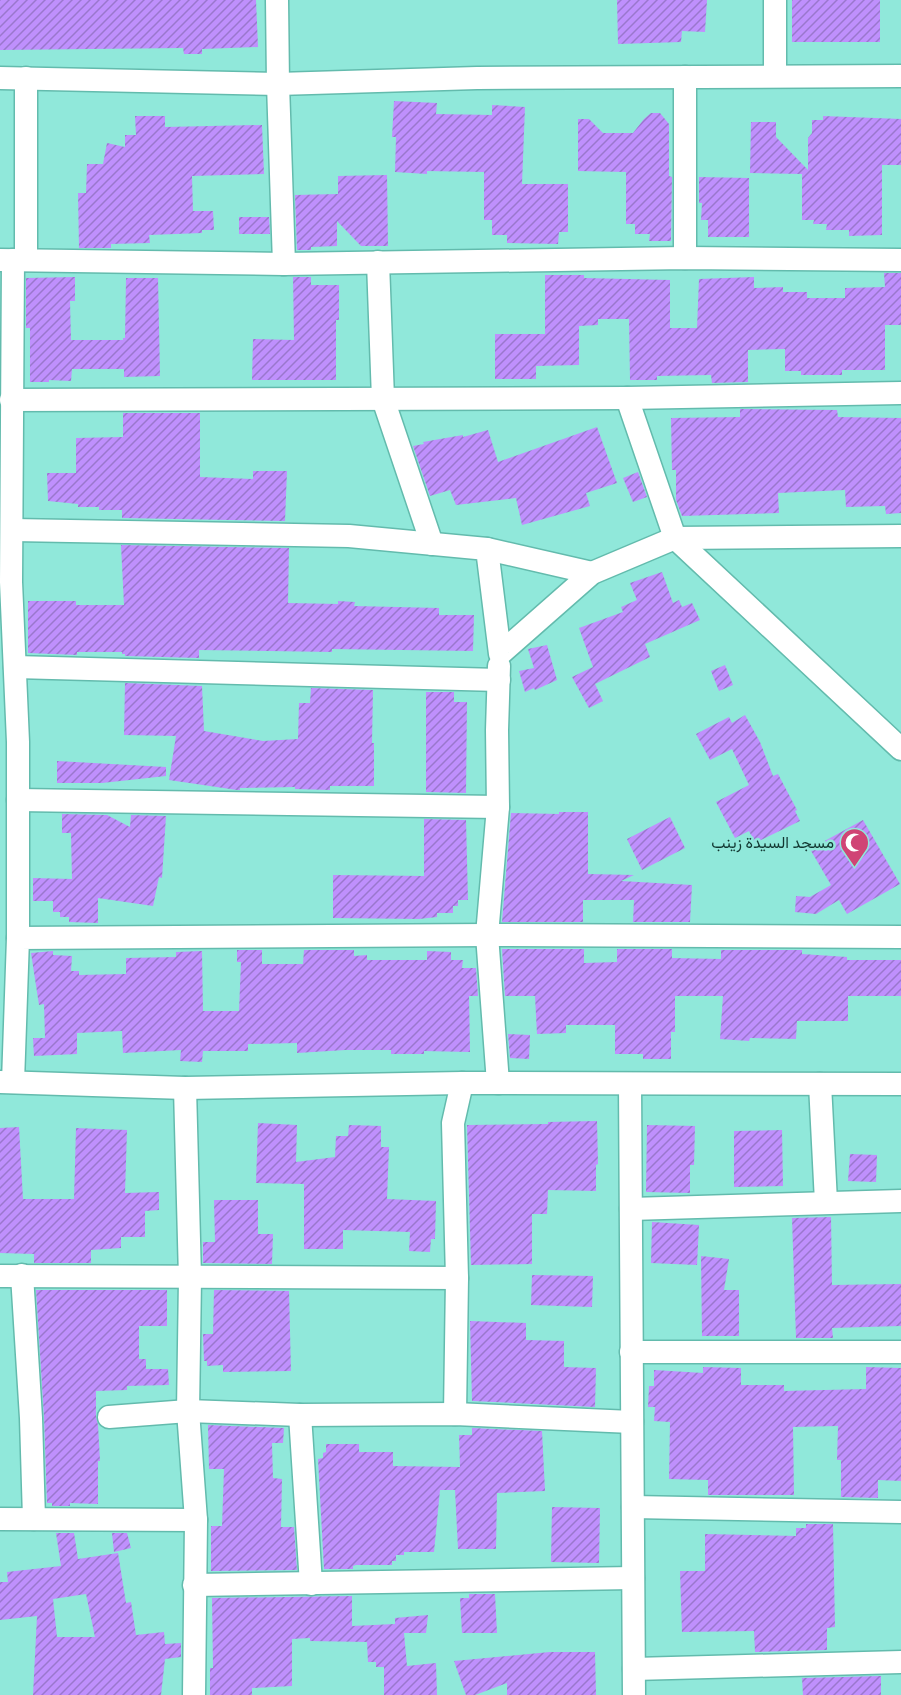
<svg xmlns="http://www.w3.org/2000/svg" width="901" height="1695" font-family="Signika,Vazirmatn,sans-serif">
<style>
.building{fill:url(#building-hatch);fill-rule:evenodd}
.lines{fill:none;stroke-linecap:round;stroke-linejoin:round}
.street-casing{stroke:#63bbad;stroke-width:25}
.street{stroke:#fff;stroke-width:22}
.labels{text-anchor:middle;stroke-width:5;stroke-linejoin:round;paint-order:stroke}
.poi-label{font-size:16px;fill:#123832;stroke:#90e8da;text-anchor:end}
</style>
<defs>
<pattern id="building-hatch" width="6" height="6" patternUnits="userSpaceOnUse" patternTransform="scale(1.5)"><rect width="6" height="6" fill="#bf90fd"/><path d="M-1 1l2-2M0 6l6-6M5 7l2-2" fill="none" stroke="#9a77cd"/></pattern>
</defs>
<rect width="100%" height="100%" fill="#90e8da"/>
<!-- building -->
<g class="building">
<path d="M0 0H256L258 47 202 49V54H184L183 48 0 50Z"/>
<path d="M617 0H707L705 32 682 31 681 42 618 44Z"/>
<rect x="792" y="0" width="88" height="42"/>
<path d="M394 101 437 103 436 114 492 115V105L525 107 522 184H568V232H559L558 244 507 243V235H492V220H484V172L427 171V174L395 172 396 137H392Z"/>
<path d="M651 113H660L669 124V176L672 177 671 241H649L650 234H635V224H626V172L578 171V119H589L603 133H633L644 119Z"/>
<path d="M135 116H165V127L262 125 264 174 192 176 193 211H213L214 230H202V233L149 235 150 243 111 244V248H79L78 193H86L87 164H103L107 143 125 147V135H136Z"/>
<path d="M823 116 901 119V165H882V235L849 236V230H826L827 224H813L814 220H802V174L750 173 751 122H776V137L808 170V138L812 133V120H823Z"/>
<path d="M387 175 388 246H361L337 221V246L311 247V250H297L295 195 338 194V176Z"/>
<path d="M699 177 749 178V237H708V220H701L702 203H699Z"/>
<path d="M239 217H269L270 234H239Z"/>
<path d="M884 273H901V325H885V370H842V375H801V371H785V349L748 350V382L712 383 711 375 657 376V380H630L629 319H598V325L579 326V365L536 366V379H495V334H545V275H584V278L670 280V328H697L699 279 754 277V288L783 287V292H807V298H845V288L885 287Z"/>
<path d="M75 277V301H70L71 340H123V338H125L126 278H158L160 376 124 377V369H72L71 381 49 380V382H30V328H26V278Z"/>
<path d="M293 277H311V285H339V320H336V380H252L253 339 294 340Z"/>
<path d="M740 409 837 410 838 417 901 418V513L886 514 885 506 846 507 845 490 778 493 779 513 682 516 676 500V470H672L671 418 740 417Z"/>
<path d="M123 413H200V477L253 479V471H287L285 521 122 518V510H99V507H78V504L48 501 47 473H76V438L123 437Z"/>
<path d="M597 427 617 483 586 493 590 506 522 525 516 498 456 505 450 490 430 496 413 446 424 444 423 442 463 435V437L488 430 498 462Z"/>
<path d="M638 472 647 497 633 502 623 478Z"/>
<path d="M121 545 289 548 288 603 338 604V601L355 602 354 606 439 608V615H474L473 651 332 649V652L199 650V658L125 656V654H122V652H77V655L28 653V601H76V605H124Z"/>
<path d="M662 572 673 603 679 600 682 607 692 603 700 620 645 644 650 657 595 684 603 701 589 708 572 677 593 667 579 628 623 612 621 607 637 600 630 583Z"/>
<path d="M547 645 557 680 535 690 534 688 525 692 519 671 534 668 528 649Z"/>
<path d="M725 665 733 685 719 691 711 671Z"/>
<path d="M125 683 202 686 204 731 263 741 298 739 299 703H310L311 688 373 690 372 743H374V786H330V790L295 789V787L240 788V790H237L169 780 176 736 124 735Z"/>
<path d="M426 692H454V702H467L466 793 426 792Z"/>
<path d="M745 715 760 742 773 776 778 774 797 810 795 811 800 821 755 843 749 831 735 838 716 802 749 785 732 749 710 760 696 734 729 717 732 723Z"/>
<path d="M57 761 166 767V776L102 783H57Z"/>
<path d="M559 812H588V874L634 875 621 881 692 885 690 922H633L634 900H583V922H502L511 813 559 814Z"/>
<path d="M62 814 107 815 130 827 131 815 166 816 162 878 159 877 153 906 98 898V923L69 922V917H60V912H53V901H33V878L72 879 71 833H62Z"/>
<path d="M670 817 685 848 642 870 627 839Z"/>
<path d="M424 819 466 820 468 900H458V906H453V913H437V917L419 919 333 918V875L424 876Z"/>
<path d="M863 820 900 884 847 914 839 900 816 914 795 912 796 896 810 897 831 885 810 849Z"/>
<path d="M502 949H584V963L617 962V949H672V958L721 959V950H802V954L847 957V960H901V996H848V1021H797L796 1039 750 1038 749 1041 720 1039 723 996H675V1032H671V1059H643V1054H615V1025H566V1033L537 1034 535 996H505Z"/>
<path d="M237 950H262V964H303L304 950H354V956L367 955V960H427V951L451 952V960H463L462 968H476L478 996H469L470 1052 424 1051V1054H391V1050H345L297 1053V1043L248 1044V1051H203L202 1062 180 1061 181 1050 123 1053 122 1031 77 1033V1054L34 1056 33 1038H45L44 1004 39 1005 31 953 53 951V955L72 956 71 971H79V975L126 974V958L176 957V952L202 951 203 1011H239L241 962H237Z"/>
<path d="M508 1034 530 1035 529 1059 510 1058Z"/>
<path d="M597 1121 598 1164 596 1165V1191L548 1190 547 1214H532V1264L471 1265 467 1125 548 1124V1122Z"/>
<path d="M258 1123 297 1125 296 1162 335 1157 336 1136H348L349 1125 381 1126V1147H389L387 1199 436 1201 435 1239H431L430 1252 409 1251 410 1232 343 1230V1249H304V1184L256 1183Z"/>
<path d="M647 1125 695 1126 694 1165H690V1193L646 1192Z"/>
<path d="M19 1127 23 1199H74L76 1128 127 1130 125 1193 159 1192V1210L145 1211V1237H121V1248L91 1250V1263H34V1254L0 1253V1128Z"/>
<path d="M782 1130 783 1186 734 1187V1131Z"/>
<path d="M850 1154 877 1155 876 1182 848 1181Z"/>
<path d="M214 1200H258V1234H273L272 1264 203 1263V1242H215Z"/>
<path d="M831 1217 832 1285 901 1284V1326L832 1328 833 1338H796L792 1218Z"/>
<path d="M652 1222 699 1225 697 1265 651 1263Z"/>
<path d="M701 1256 729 1259 724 1290H739V1336H702Z"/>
<path d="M532 1275 593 1276 592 1307 531 1305Z"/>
<path d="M36 1290H167V1326H139V1359H146V1369H168L169 1385 127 1386V1390L96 1391V1417L98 1425 100 1461H98V1504L70 1503V1506H52V1503H47L44 1417Z"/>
<path d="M214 1290 289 1291 291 1371 223 1372V1365L207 1366V1361H204L203 1334H213Z"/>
<path d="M470 1321 526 1323V1340L564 1341V1367L596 1368 595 1407 472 1401Z"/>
<path d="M703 1367 741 1368V1385H784V1391L866 1389V1367L901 1368V1481L878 1480V1498L841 1497V1460H837L838 1426 793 1427 794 1495H708V1480L669 1479 670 1422 654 1421 655 1407H648L649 1386H654V1370L703 1373Z"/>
<path d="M208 1425 284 1428 283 1443H272L273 1478 282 1479 281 1527H294L297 1570 211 1571V1526H222L224 1469H209Z"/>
<path d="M472 1428 542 1431 545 1491 497 1493 496 1549H458L455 1490H440L434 1552H404V1555H396V1561H392V1565H356L353 1566V1569H324L318 1459 323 1458V1453L326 1452V1444H359V1452H393V1466L460 1467 459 1435H472Z"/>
<path d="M552 1507 600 1508 599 1563 551 1562Z"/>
<path d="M806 1524H833L835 1627 827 1628V1650L755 1652 754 1631 682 1632 680 1571H705V1534L796 1536V1528H806Z"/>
<path d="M56 1533H74L78 1559 118 1553 126 1603 131 1602 136 1635 164 1632 165 1644 181 1643V1657L165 1659 161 1695H33L37 1616 0 1620V1582H8L7 1572 61 1566ZM86 1594 95 1637H57L53 1599Z"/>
<path d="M112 1533H127L131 1548 114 1552Z"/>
<path d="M469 1594H495L497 1633H462L460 1598H469Z"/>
<path d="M352 1596V1626L395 1624V1618L428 1615 426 1633H404L407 1666 436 1663 437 1695H384V1667H376V1662H368L367 1642 310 1641V1638L292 1639V1686L252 1688V1695H210V1668H213L212 1598Z"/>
<path d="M550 1652H595L596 1695H507V1683L475 1695H466L454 1661Z"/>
<path d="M881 1676V1695H803L802 1678Z"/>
</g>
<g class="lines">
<defs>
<g id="street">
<path d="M277 0 278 84 284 264"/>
<path d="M775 75V0"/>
<path d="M0 78 278 84 477 78 901 76"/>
<path d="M26 78V260"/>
<path d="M685 258V77"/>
<path d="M0 260 284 264 685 258 901 260"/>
<path d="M13 260 11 582 18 742V938"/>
<path d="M378 262 383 399 432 544"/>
<path d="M627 398 675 538 901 749"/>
<path d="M11 400 627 398 901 393"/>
<path d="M13 530 349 536 487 549 500 654 592 573 675 538 901 536"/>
<path d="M487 549 592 573"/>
<path d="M15 667 499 680"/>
<path d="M18 800 498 807"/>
<path d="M0 1082 185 1088 462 1083 901 1084"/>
<path d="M13 1082 18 938 487 935 901 937"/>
<path d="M498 1083 487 935 498 807 497 730 499 666"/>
<path d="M630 1084 634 1695"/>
<path d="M820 1084 826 1202"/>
<path d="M185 1088 190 1278 188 1411 196 1520 194 1695"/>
<path d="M631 1209 901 1201"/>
<path d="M22 1275 31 1418 34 1519"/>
<path d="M0 1276 457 1278"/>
<path d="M631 1352H901"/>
<path d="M455 1414 457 1278 453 1123 462 1083"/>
<path d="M300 1415 311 1584"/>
<path d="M109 1417 188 1411 300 1415 455 1414 632 1422"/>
<path d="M633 1507 901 1512"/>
<path d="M0 1519 196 1520"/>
<path d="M194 1585 633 1578"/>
<path d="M634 1669 901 1662"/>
</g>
</defs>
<!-- street casing -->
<use href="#street" class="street-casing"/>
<!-- street -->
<use href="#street" class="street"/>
</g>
<!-- icons -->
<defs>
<symbol id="mosque-pin" viewBox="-11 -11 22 30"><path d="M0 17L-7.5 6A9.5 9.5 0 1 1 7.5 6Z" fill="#d04475" stroke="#90e8da"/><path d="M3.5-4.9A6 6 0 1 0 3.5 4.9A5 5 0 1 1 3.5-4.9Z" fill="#fff"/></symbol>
</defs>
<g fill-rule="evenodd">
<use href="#mosque-pin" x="838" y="826" width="33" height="45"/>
</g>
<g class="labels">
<!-- poi labels -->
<g class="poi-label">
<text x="834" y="848">مسجد السيدة زينب</text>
</g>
</g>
</svg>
